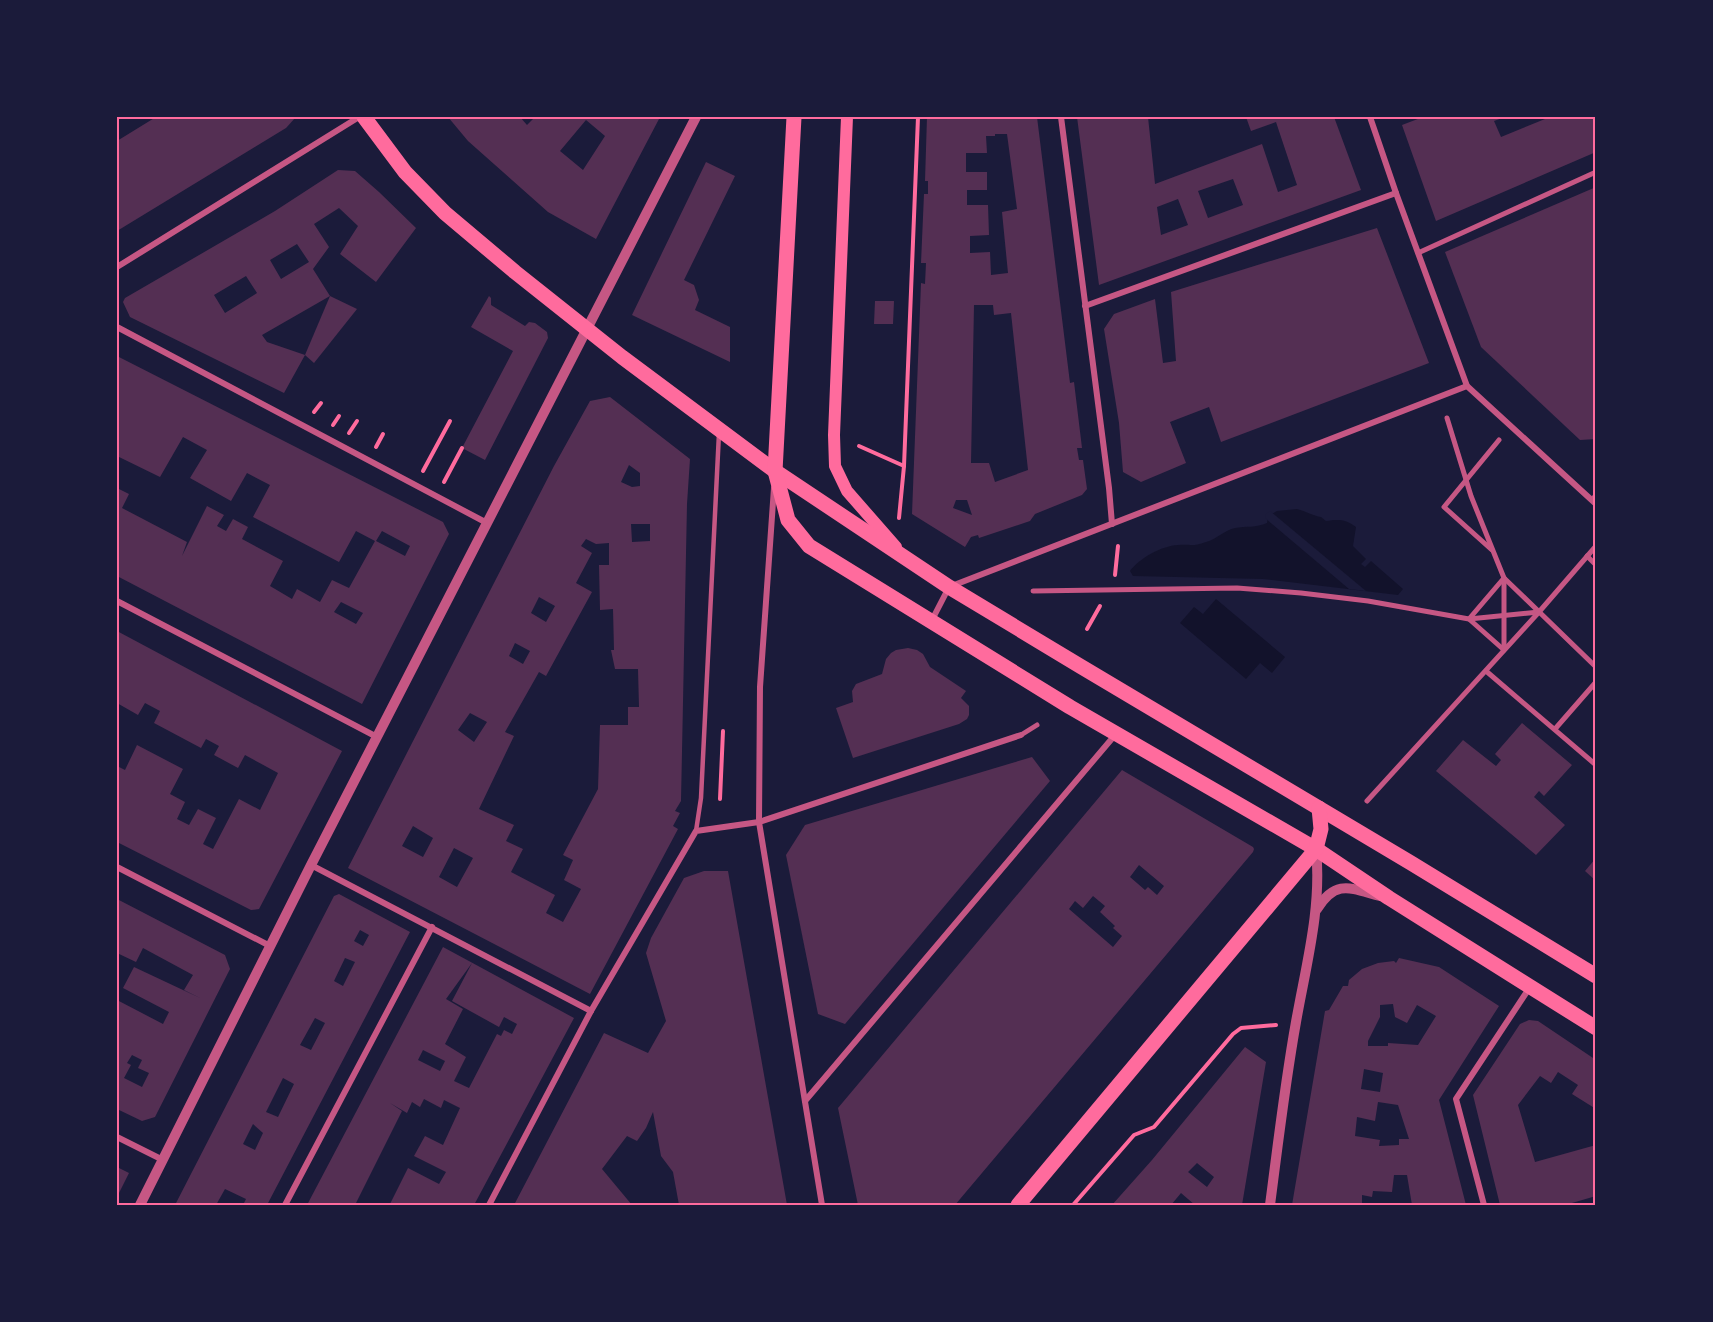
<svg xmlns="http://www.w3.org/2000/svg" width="1713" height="1322" font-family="Lora,serif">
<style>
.water{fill:#12122b}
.pier{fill:#1b1b3a}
.building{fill:#542f53;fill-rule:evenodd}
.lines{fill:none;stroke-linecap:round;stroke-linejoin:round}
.path{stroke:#ff6b9d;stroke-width:4}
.service{stroke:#c65784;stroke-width:4.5}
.pedestrian{stroke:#c65784;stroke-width:5}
.minor{stroke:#c65784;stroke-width:6}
.tertiary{stroke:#c65784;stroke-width:10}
.secondary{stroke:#ff6b9d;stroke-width:12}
.primary{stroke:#ff6b9d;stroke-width:15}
.neatline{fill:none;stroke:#ff6b9d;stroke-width:2}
</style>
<rect width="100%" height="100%" fill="#1b1b3a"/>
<!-- water -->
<g class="water">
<path d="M1297 509C1306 511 1313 516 1321 517L1326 521C1338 519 1346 519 1356 527L1353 546 1366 559 1361 564 1365 567 1371 561 1403 589 1398 595 1263 579 1133 576 1130 571C1140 558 1161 546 1178 545 1192 544 1192 547 1206 542 1217 539 1223 531 1235 528 1246 526 1256 528 1267 523L1268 516 1277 511Z"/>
<path d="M1216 599 1285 657 1272 673 1260 663 1246 679 1180 623 1194 607 1203 614Z"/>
</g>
<!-- pier -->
<path class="pier" d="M1270 511 1366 591 1349 589 1265 518 1266 514Z"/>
<!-- building -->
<g class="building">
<path d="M156 117H296L286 128 117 231V141Z"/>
<path d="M448 117H520L527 125 535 117H655L659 119 596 239 548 212 468 141ZM586 120 605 136 583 170 560 151Z"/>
<path d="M927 117H1037L1070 383 1074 382 1082 448H1077L1079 460H1083L1087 489 1082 495 1035 514 1030 521 979 538 978 535 971 537 965 547 912 514 921 283 925 284 926 263H921L924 194H928V181H925ZM995 134H1007L1017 209 1002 212 1008 273 991 275 990 252 970 253V236L989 235 988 205H967V190H987V172H966V153H987L986 136H995ZM974 305H993L994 315 1011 313 1028 470 995 482 989 463H971ZM956 500H967L972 515 953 508Z"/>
<path d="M1077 117H1148L1155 184 1262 144 1278 192 1297 185 1276 122 1251 131 1246 117H1280L1281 119 1288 117H1334L1361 190 1099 285ZM1233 179 1243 205 1208 218 1198 191ZM1178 199 1188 225 1161 235 1157 207Z"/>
<path d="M1423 117H1505L1494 121 1501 137 1545 119 1544 117H1596V152L1436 221 1402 125Z"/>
<path d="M706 162 735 176 684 280 694 285 699 300 695 310 730 327V362L632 315Z"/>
<path d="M338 170 355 171 379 192 416 228 376 282 340 254 358 226 339 208 314 224 329 247 313 269 330 296 262 335 267 342 305 355 284 393 130 317 123 302 125 298 275 211ZM297 244 309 262 281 279 270 260ZM246 276 257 293 225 313 214 295Z"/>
<path d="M1596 187V439L1580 440 1481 347 1445 252Z"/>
<path d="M1377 228 1429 363 1221 442 1209 407 1170 422 1186 463 1141 482 1123 472 1119 423 1104 329 1114 314 1155 299 1163 363 1176 361 1171 292Z"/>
<path d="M330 296 357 309 314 363 305 355Z"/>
<path d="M489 296 491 298V305L525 326 529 322 535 323 547 332 548 338 485 460 462 448 513 351 471 327Z"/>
<path d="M875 301H894L893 324H874Z"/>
<path d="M117 356 443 522 449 534 362 704 117 576V488L129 494 122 508 187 542 182 556 207 506 224 515 217 526 226 531 233 519 248 527 242 539 283 561 270 586 292 599 297 589 320 602 332 580 349 588 375 541 356 531 339 562 253 517 270 485 247 473 231 501 190 478 207 450 183 437 160 477 117 456ZM382 531 410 546 405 556 376 541ZM341 602 363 613 356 624 334 612Z"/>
<path d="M610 397 690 459 687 504 681 801 675 811 680 813 673 826 678 829 590 994 348 868 554 466 590 401ZM629 465 640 473V486L632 487 621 482ZM631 524H650V541L632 542ZM586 539 596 544 609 543V565H599L600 610 613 609 614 650H611L615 669H638L639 707H628V725H600L598 789 563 855 573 860 564 880 581 889 563 922 546 913 555 895 511 872 523 849 506 841 514 825 479 809 514 736 505 732 539 672 546 676 592 592 576 583 592 553 581 546ZM539 597 555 606 546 622 531 613ZM515 643 530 651 523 664 509 656ZM470 713 487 722 474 742 458 730ZM413 826 433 838 423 857 402 846ZM454 848 473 858 457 887 439 877Z"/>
<path d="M117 631 342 751 259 909 251 910 117 842V766L125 770 137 745 183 769 170 794 185 802 177 819 189 825 198 809 216 818 203 844 213 849 239 799 260 810 278 773 245 755 238 768 214 755 219 746 206 739 201 748 154 723 160 711 145 703 138 715 117 703Z"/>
<path d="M908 648 917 650 923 654 930 667 966 691 961 698 969 706V715L967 719 959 724 853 758 836 708 853 702 852 691 856 684 882 674 886 659 891 653 896 650Z"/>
<path d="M1522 723 1572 765 1544 796 1539 791 1534 797 1565 825 1536 855 1436 771 1463 740 1496 766 1501 760 1495 754Z"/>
<path d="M1032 757 1050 781 845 1024 818 1014 786 855 805 825Z"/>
<path d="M1122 770 1253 847 1254 849 1253 852 955 1205H858L838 1108ZM1139 865 1164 886 1157 895 1148 887 1145 890 1130 877ZM1093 896 1105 906 1100 912 1115 926 1113 928 1122 936 1113 947 1069 909 1075 901 1083 908Z"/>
<path d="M1596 858V881L1585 871Z"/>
<path d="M704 871H728L787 1205H679L673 1172 661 1156 653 1112 646 1128 637 1141 627 1136 602 1169 632 1205H514L604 1033 648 1053 666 1021 646 953 651 938 684 878Z"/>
<path d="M339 894 410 932 267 1205H243L246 1199 225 1189 216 1205H175L334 896ZM360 930 369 935 363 946 354 941ZM345 958 355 962 343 986 334 981ZM315 1018 325 1023 311 1050 300 1045ZM283 1078 294 1084 278 1117 266 1112ZM253 1124 263 1133 255 1150 243 1144Z"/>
<path d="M117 899 225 955 230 969 155 1117 142 1121 117 1109V1000L163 1024 169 1012 123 988 134 967 200 998 184 990 193 975 143 948 136 962 117 953ZM132 1055 142 1060 138 1068 149 1073 142 1087 124 1078 131 1065 127 1063Z"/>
<path d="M443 947 574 1018 474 1205 390 1204 408 1168 439 1184 446 1172 414 1156 425 1136 443 1145 460 1108 444 1100 441 1108 424 1099 420 1107 412 1102 407 1113 390 1103 402 1111 355 1205H307ZM472 963 452 1001 499 1027 504 1017 517 1024 512 1034 504 1030 501 1036 497 1034 469 1088 454 1081 466 1057 445 1044 463 1009 446 999ZM423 1050 445 1061 440 1071 418 1060Z"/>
<path d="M1399 958 1439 967 1499 1006 1439 1100 1466 1205H1412L1407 1175H1394L1392 1192 1373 1191 1372 1197 1362 1195V1205H1292L1325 1011 1329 1010 1343 986H1348L1349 980 1362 969 1378 963 1394 961 1396 963ZM1393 1004 1395 1017 1407 1023 1417 1005 1436 1016 1418 1045 1388 1043V1046H1368V1041L1380 1017V1005ZM1364 1069 1383 1073 1380 1092 1361 1089ZM1378 1102 1398 1105 1409 1139H1399V1145L1379 1146 1380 1140 1355 1136 1357 1117 1375 1121Z"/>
<path d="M1529 1020 1538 1021 1596 1060V1109L1572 1094 1578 1085 1558 1072 1551 1083 1540 1076 1518 1105 1535 1162 1596 1145V1196L1565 1205H1500L1473 1095 1520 1024Z"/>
<path d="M1245 1047 1266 1062 1242 1205H1195L1181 1193 1171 1205H1112L1152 1160ZM1197 1163 1214 1177 1207 1187 1188 1172Z"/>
<path d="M117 1167 129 1173 117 1197Z"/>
</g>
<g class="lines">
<!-- path -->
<g class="path">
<path d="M314 412 321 403"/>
<path d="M333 425 339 416"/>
<path d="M349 433 357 421"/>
<path d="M859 446 904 466"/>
<path d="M376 447 383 434"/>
<path d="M423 471 450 421"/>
<path d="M444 482 462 448"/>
<path d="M899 518 904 466 918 117"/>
<path d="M1115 575 1118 546"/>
<path d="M1087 629 1100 606"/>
<path d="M720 799 723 731"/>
<path d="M1073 1205 1134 1135 1154 1127 1233 1034 1241 1028 1276 1025"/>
</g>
<!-- service -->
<path class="service" d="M696 831 701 798 719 433"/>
<!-- pedestrian -->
<g class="pedestrian">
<path d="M1418 253 1596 172"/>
<path d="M1447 418 1471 496 1504 578 1596 667"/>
<path d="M1592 500 1596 495"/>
<path d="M1492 550 1444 507 1499 440"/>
<path d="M1587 556 1596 565"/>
<path d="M1504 578 1469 619 1504 650"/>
<path d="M1504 578V649"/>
<path d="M1033 591 1237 588 1301 593 1368 601 1469 619 1539 612"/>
<path d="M1486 671 1596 765"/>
<path d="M1555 729 1596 682"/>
<path d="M1021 735 1037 725"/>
<path d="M1367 801 1539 612 1596 546"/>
</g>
<!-- minor -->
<g class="minor">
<path d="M1061 117 1109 488 1112 524"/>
<path d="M1370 117 1396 193 1467 386 1596 504"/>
<path d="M117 267 359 117"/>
<path d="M1085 306 1396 193"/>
<path d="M117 327 487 523"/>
<path d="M774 488 760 687 759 822 822 1205"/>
<path d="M117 601 377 737"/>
<path d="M932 620 949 587 1467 386"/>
<path d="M311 865 591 1011"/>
<path d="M117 867 270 946"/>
<path d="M805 1101 1115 735"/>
<path d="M117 1137 163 1160"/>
<path d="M285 1205 432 927"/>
<path d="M489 1205 591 1011 696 831 759 822 1021 735"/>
<path d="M1484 1205 1456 1099 1530 987"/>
</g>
<!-- tertiary -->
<g class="tertiary">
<path d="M1317 909C1336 879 1350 888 1380 896"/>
<path d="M140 1205 311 865 696 117"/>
<path d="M1270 1205C1278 1144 1285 1083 1296 1022 1306 965 1322 908 1316 849"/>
</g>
<!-- secondary -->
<path class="secondary" d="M847 117 834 435 835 466 847 491 896 547"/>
<!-- primary -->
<g class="primary">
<path d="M364 117 405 172 445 213 515 272 622 357 775 471 949 587 1080 666 1411 863 1596 976"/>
<path d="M794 117 775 471 788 520 809 546 1070 707 1316 849 1389 898 1596 1028"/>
<path d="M1018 1205 1316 849 1321 829 1319 808"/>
</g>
</g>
<!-- border -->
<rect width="1713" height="1322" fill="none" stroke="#1b1b3a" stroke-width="237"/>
<rect x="118" y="118" width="1476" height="1086" class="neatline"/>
</svg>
